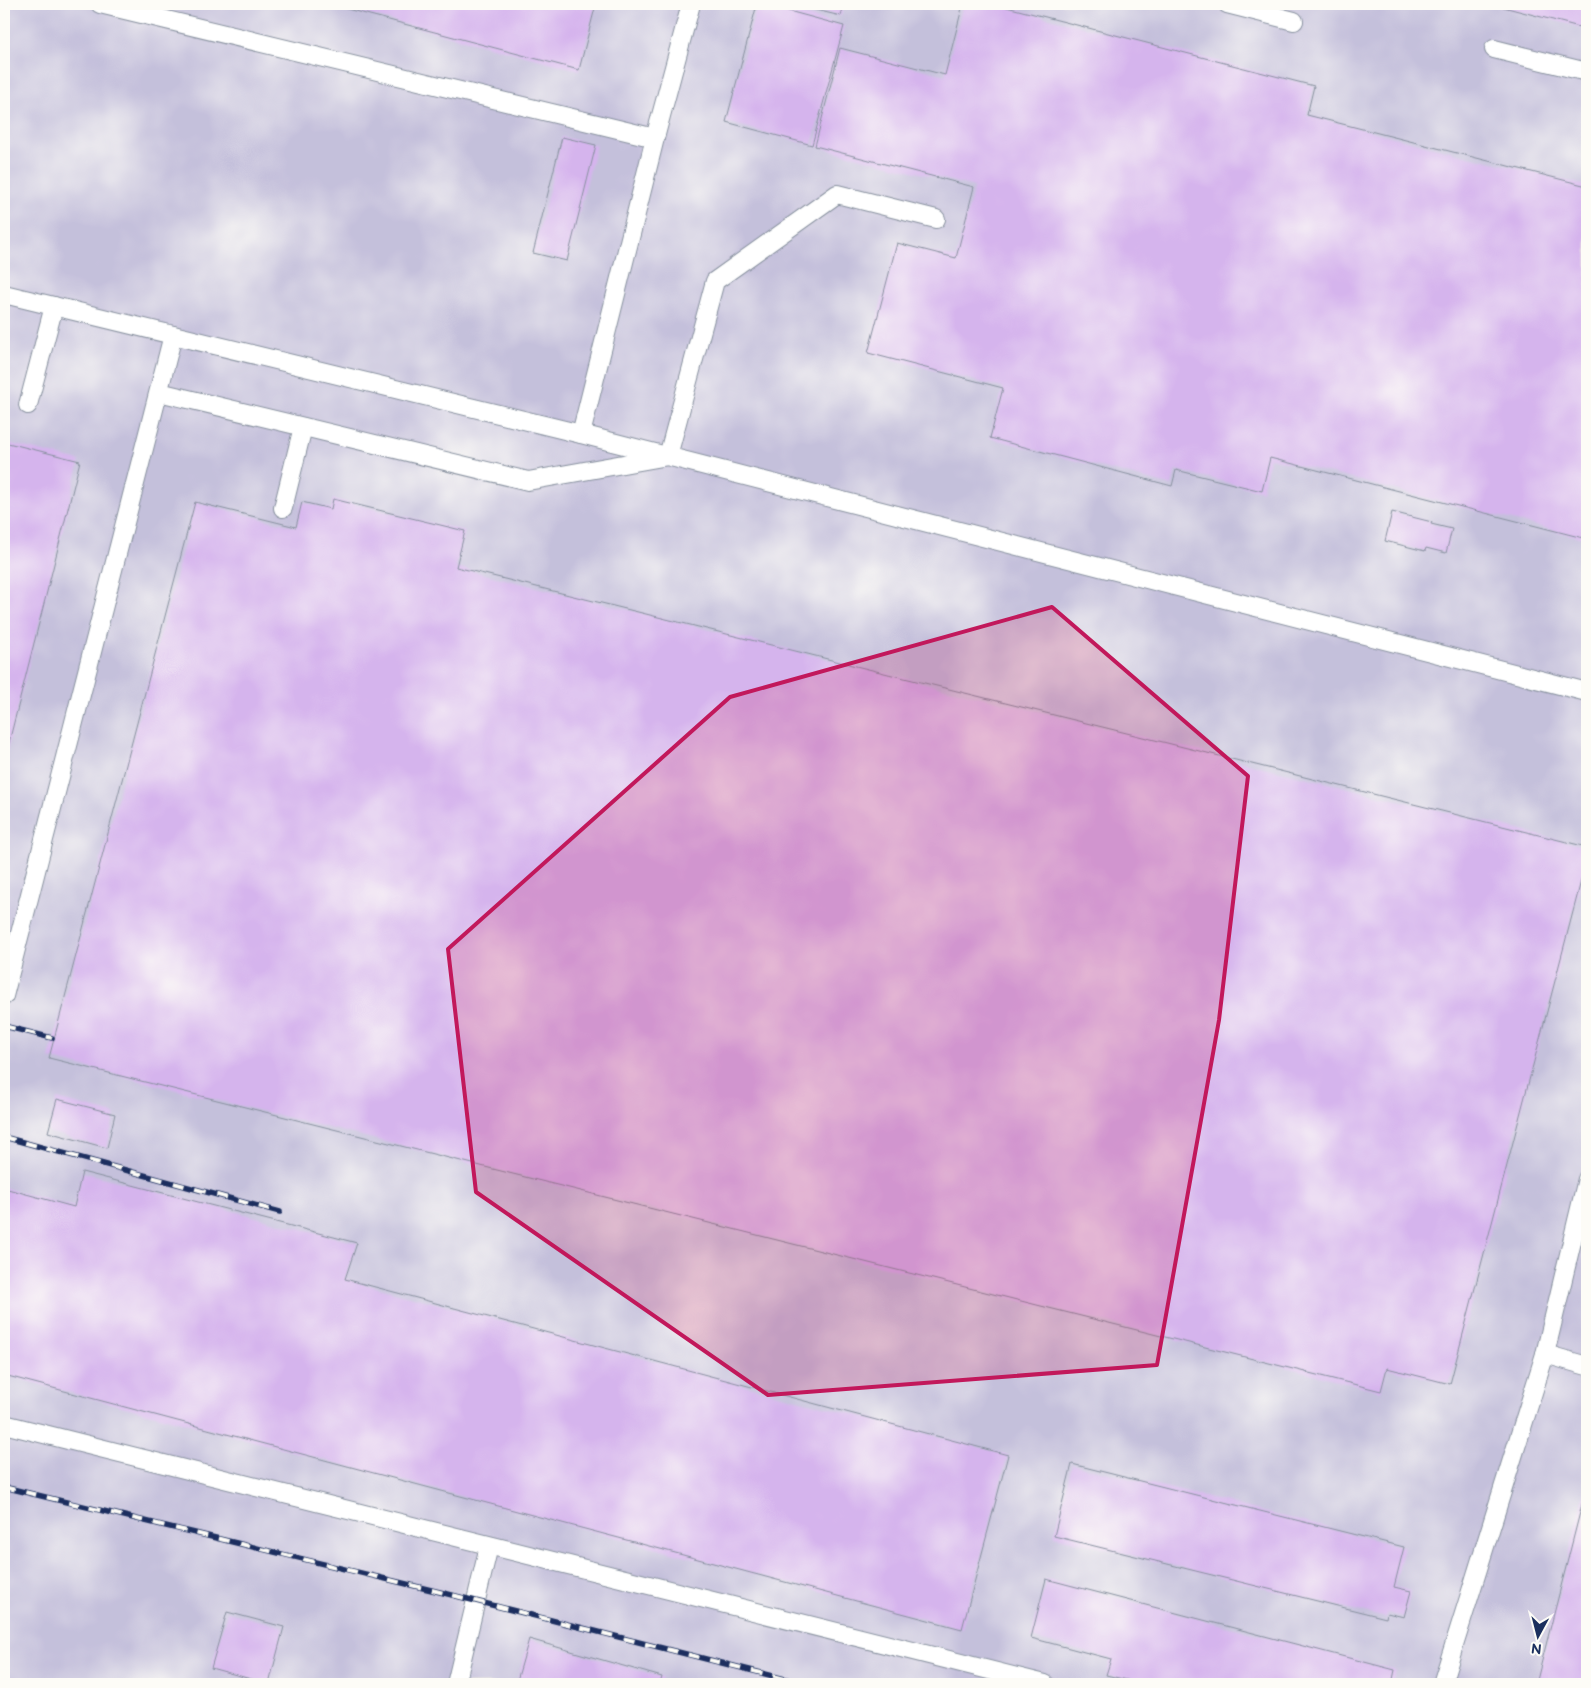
<svg xmlns="http://www.w3.org/2000/svg" width="1591" height="1688" font-family="'Balsamiq Sans',sans-serif">
<style>
.industrial{fill:#c4c0db}
.building{fill:#d5b4ed}
.lines{fill:none;stroke-linecap:round;stroke-linejoin:round}
.lane-casing{stroke:#87909e;stroke-width:20}
.lane{stroke:#fff;stroke-width:18}
.rail-casing{stroke:#1b2f5e;stroke-width:5.5}
.rail{stroke:#fdfcf7;stroke-width:4;stroke-dasharray:11;stroke-linecap:butt}
.marked{fill:#c2185b;fill-opacity:0.2;stroke:#c2185b;stroke-width:4;stroke-linejoin:round}
</style>
<rect width="100%" height="100%" fill="#fdfcf7"/>
<filter id="ink" filterUnits="userSpaceOnUse"><feTurbulence type="fractalNoise" baseFrequency=".02" numOctaves="2"/><feDisplacementMap in="SourceGraphic" scale="10" xChannelSelector="R" yChannelSelector="G"/><feConvolveMatrix kernelMatrix="1 2 1 2 8 2 1 2 1" color-interpolation-filters="sRGB"/></filter>
<filter id="wash" filterUnits="userSpaceOnUse"><feTurbulence type="fractalNoise" baseFrequency=".0096" numOctaves="4" result="noise"/><feDisplacementMap in="SourceGraphic" scale="20" xChannelSelector="R" yChannelSelector="G"/><feGaussianBlur stdDeviation="1.12" result="paint"/><feColorMatrix in="noise" values="0 0 0 0 0 0 0 0 0 0 0 0 0 0 0 0 0 1.4 0 .05"/><feComposite in="paint" operator="in"/></filter>
<g filter="url(#wash)">
<rect width="100%" height="100%" fill="#f3f0dd"/>
<!-- industrial -->
<rect class="industrial" x="4" y="4" width="1583" height="1680"/>
<g id="blocks">
<!-- building -->
<g class="building">
<path d="M328 4H596L579 70Z"/>
<path d="M757 4H763L844 26 812 145 726 122Z"/>
<path d="M791 4H844L841 16Z"/>
<path d="M963 4H995L1314 86 1307 115 1587 186V539L1270 458 1262 491 1176 470 1172 486 990 438 1003 388 868 353 897 243 956 258 974 187 815 146 840 48 945 75Z"/>
<path d="M1493 4H1587V29L1492 4Z"/>
<path d="M562 137 596 145 567 261 533 253Z"/>
<path d="M4 442 80 461 4 762Z"/>
<path d="M333 499 465 531 456 567 1587 847V858L1450 1384 1387 1368 1381 1391 49 1058 195 502 296 527 302 502 331 509Z"/>
<path d="M1392 512 1432 522 1431 524 1452 529 1446 553 1426 548 1425 551 1385 541Z"/>
<path d="M57 1099 115 1114 107 1148 48 1132Z"/>
<path d="M82 1172 357 1243 345 1279 1008 1455 962 1629 4 1375V1188L74 1207Z"/>
<path d="M1072 1464 1404 1547 1394 1587 1411 1591 1404 1617 1387 1613 1386 1618 1054 1536Z"/>
<path d="M1587 1485V1684H1536Z"/>
<path d="M1046 1579 1395 1670 1392 1684H1144L1106 1675 1111 1659 1031 1638Z"/>
<path d="M227 1612 284 1627 269 1684 211 1668Z"/>
<path d="M529 1639 662 1677 660 1684H516Z"/>
</g>
</g>
</g>
<g filter="url(#ink)">
<use href="#blocks" fill-opacity="0" stroke="#87909e" stroke-width="1"/>
<g class="lines">
<defs>
<g id="lane">
<path d="M100 4 655 138"/>
<path d="M1227 4 1294 21"/>
<path d="M1494 49 1587 72"/>
<path d="M4 294 581 434 1587 692"/>
<path d="M159 392 528 481 668 456 715 281 837 194 936 219"/>
<path d="M28 405 54 306"/>
<path d="M581 434 655 138 691 4"/>
<path d="M283 508 303 427"/>
<path d="M4 996 173 335"/>
<path d="M1545 1354 1587 1366"/>
<path d="M4 1424 1045 1684"/>
<path d="M456 1684 489 1546"/>
<path d="M1442 1684 1545 1354 1587 1179"/>
</g>
</defs>
<!-- lane casing -->
<use href="#lane" class="lane-casing"/>
<!-- lane -->
<use href="#lane" class="lane"/>
<defs>
<g id="rail">
<path d="M4 1026 52 1038"/>
<path d="M4 1137 280 1212"/>
<path d="M4 1487 444 1593 805 1684"/>
</g>
</defs>
<!-- rail casing -->
<use href="#rail" class="rail-casing"/>
<!-- rail -->
<use href="#rail" class="rail"/>
</g>
</g>
<!-- marked area -->
<path class="marked" d="M1052 607 1248 776 1219 1020 1157 1365 768 1395 476 1192 448 949 730 697Z"/>
<!-- margin -->
<rect width="1591" height="1688" fill="none" stroke="#fdfcf7" stroke-width="20"/>
<!-- north arrow -->
<g transform="translate(1538 1636) rotate(187)" stroke="#fdfcf7" stroke-width="4" paint-order="stroke">
<path d="M0-4L9 19L0 12L-9 19Z" fill="#1b2f5e"/>
<text y="-8" font-size="14" font-weight="bold" text-anchor="middle" fill="#1b2f5e">N</text>
</g>
</svg>
